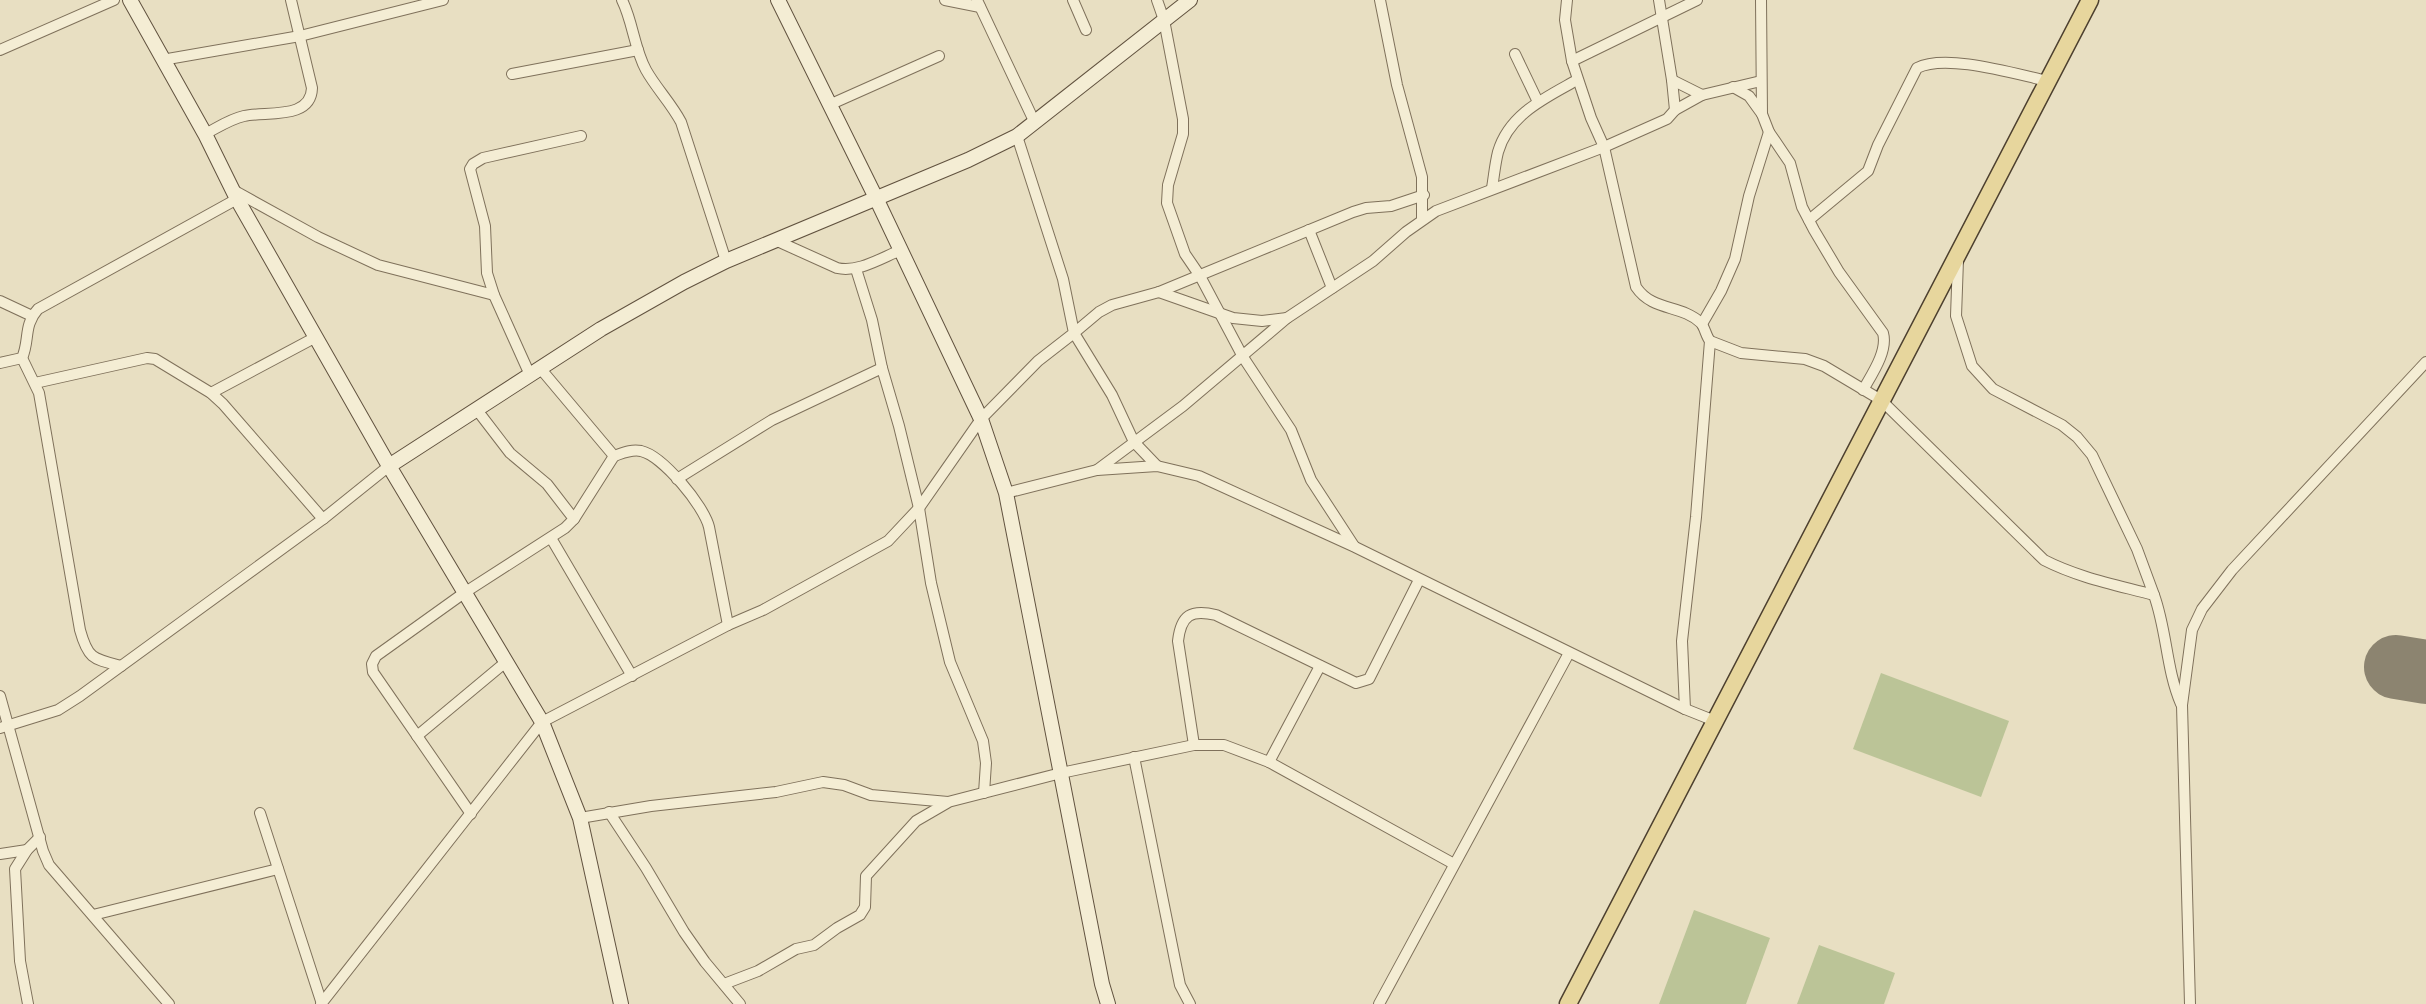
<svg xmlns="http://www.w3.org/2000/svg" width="2426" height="1004" font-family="'Times New Roman',serif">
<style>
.green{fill:#bbc497}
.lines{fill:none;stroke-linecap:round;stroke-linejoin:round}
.runway{stroke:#8c8470;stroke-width:64}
.street-casing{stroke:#7f715b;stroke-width:12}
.secondary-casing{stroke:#61523f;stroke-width:16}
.primary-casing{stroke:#4d402f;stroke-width:19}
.street{stroke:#f4edd4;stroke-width:10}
.secondary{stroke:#f4edd4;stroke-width:14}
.primary{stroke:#e7d69d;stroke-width:16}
</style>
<rect width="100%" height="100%" fill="#e8dfc2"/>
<!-- green -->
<g class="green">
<path d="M1881 673 2009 721 1981 797 1853 749Z"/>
<path d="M1694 910 1770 938 1746 1004H1659Z"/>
<path d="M1819 945 1895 973 1884 1004H1797Z"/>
</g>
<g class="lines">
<!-- runway -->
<path class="runway" d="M2396 667 2426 672"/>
<defs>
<g id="street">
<path d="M622 0C633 22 634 48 646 70 656 88 671 103 681 122L726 261"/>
<path d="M945 0 980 7"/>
<path d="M977 0 1035 123"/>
<path d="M1073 0 1086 30"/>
<path d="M1157 0 1164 20 1183 119V134L1168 185 1167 203 1185 254 1200 276 1243 357 1291 430 1311 480 1354 546"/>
<path d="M1380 0 1397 85 1422 177V219"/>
<path d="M1567 0 1565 20 1572 61 1591 118 1604 147 1636 287C1653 312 1681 304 1701 323 1705 328 1706 336 1710 341L1696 517 1682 641 1685 709"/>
<path d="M1659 0 1672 80 1675 110"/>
<path d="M1761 0 1762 114 1769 132 1790 163 1802 207 1814 230 1839 272 1883 333C1888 351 1872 374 1863 390"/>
<path d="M0 50 114 0"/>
<path d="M1515 54 1538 102"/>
<path d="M162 60 300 36 443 0"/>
<path d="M1572 61 1697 0"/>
<path d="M512 74 638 50"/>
<path d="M1672 80 1702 95"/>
<path d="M1733 87 1749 96 1762 114"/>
<path d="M829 105 939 56"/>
<path d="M205 134C217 128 230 119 244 116 267 111 311 120 312 88L291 0"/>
<path d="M1492 188C1494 176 1495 164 1498 152 1509 114 1545 98 1577 80"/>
<path d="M233 190 318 237 378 265 494 295"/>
<path d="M1809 220 1868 171 1878 145 1917 68C1946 53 2015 74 2048 81"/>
<path d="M1309 230 1332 288"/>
<path d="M775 240 837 268C858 273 881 258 901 250"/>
<path d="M1958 260 1956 316 1972 366 1993 389 2062 425 2077 437 2092 455 2137 549 2154 595"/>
<path d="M856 269 872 320 882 368 899 426 919 508 931 583 950 662 983 741 986 763 984 793"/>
<path d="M1159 292 1233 318 1262 321 1287 318"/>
<path d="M0 301 32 316"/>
<path d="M1702 324 1721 291 1735 259 1749 196 1769 132"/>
<path d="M1710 341 1741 353 1805 359 1824 366 1881 400 2044 560C2079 578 2117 585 2154 595 2167 631 2166 669 2181 704"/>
<path d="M22 358 39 393 80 630C88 659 93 659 121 666"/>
<path d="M0 363 22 358C30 340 23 326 38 309L237 199"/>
<path d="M540 368 614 456C623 453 631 449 641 451 663 456 704 506 709 527L728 625"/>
<path d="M530 375 494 295 487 273 485 226 470 169 473 164 483 158 581 136"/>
<path d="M35 383 147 358 155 359 211 393 223 404 323 519"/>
<path d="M211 393 316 337"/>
<path d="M1157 466 1134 442 1112 395 1074 333 1099 312 1112 305 1159 292 1353 212 1366 208 1391 206 1424 195"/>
<path d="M1097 470 1183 406 1287 318 1373 261 1406 232 1436 211 1604 147 1667 119 1675 110 1702 95 1761 81"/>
<path d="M677 479 772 420 882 368"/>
<path d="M1006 493 1097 470 1157 466 1199 476 1355 547 1685 709 1715 721"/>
<path d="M574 519 614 456"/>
<path d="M551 538 632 676"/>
<path d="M0 696 43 851 49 865 169 1004"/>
<path d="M0 728 58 710 80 696 323 519 389 466"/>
<path d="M417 736 507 661"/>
<path d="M1194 745 1178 641C1181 615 1191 609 1216 615L1356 683 1369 679 1419 580"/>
<path d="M1134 757 1180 985 1190 1004"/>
<path d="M1269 762 1320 666"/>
<path d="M609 812 646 868 684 932 705 962 740 1004"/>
<path d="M260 813 322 1004"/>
<path d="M471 814 373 672 372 664 376 656 464 593 565 528 574 519 547 484 510 453 477 410"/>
<path d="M580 818 651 806 776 792 823 782 844 785 871 795 948 802 1061 773 1194 745H1224L1269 762 1454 864"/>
<path d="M0 854 27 850"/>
<path d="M93 915 278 869"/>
<path d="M724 984 758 971 796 949 814 945 837 928 860 915 865 907 866 876 916 821 947 803"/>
<path d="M28 1004 20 961 15 869 27 850 40 837"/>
<path d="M321 1004 542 722 728 625 763 610 888 541 919 508 981 419 1038 361 1074 333 1063 279 1017 136"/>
<path d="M1379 1004 1569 653"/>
<path d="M2190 1004 2182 705 2192 630 2202 609 2232 570 2426 362"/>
</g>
<g id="secondary">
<path d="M130 0 205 134 237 199 389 466 542 722 580 818 621 1004"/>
<path d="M778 0 876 198 981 419 1006 493 1102 984 1108 1004"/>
<path d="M389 466 601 329 684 282 726 261 968 160 1017 136 1190 0"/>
</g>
<path id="primary" d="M1568 1004 2090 0"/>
</defs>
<!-- street casing -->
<use href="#street" class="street-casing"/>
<!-- secondary casing -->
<use href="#secondary" class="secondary-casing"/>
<!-- primary casing -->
<use href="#primary" class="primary-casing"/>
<!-- street -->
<use href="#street" class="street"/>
<!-- secondary -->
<use href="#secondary" class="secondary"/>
<!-- primary -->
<use href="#primary" class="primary"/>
</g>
</svg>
